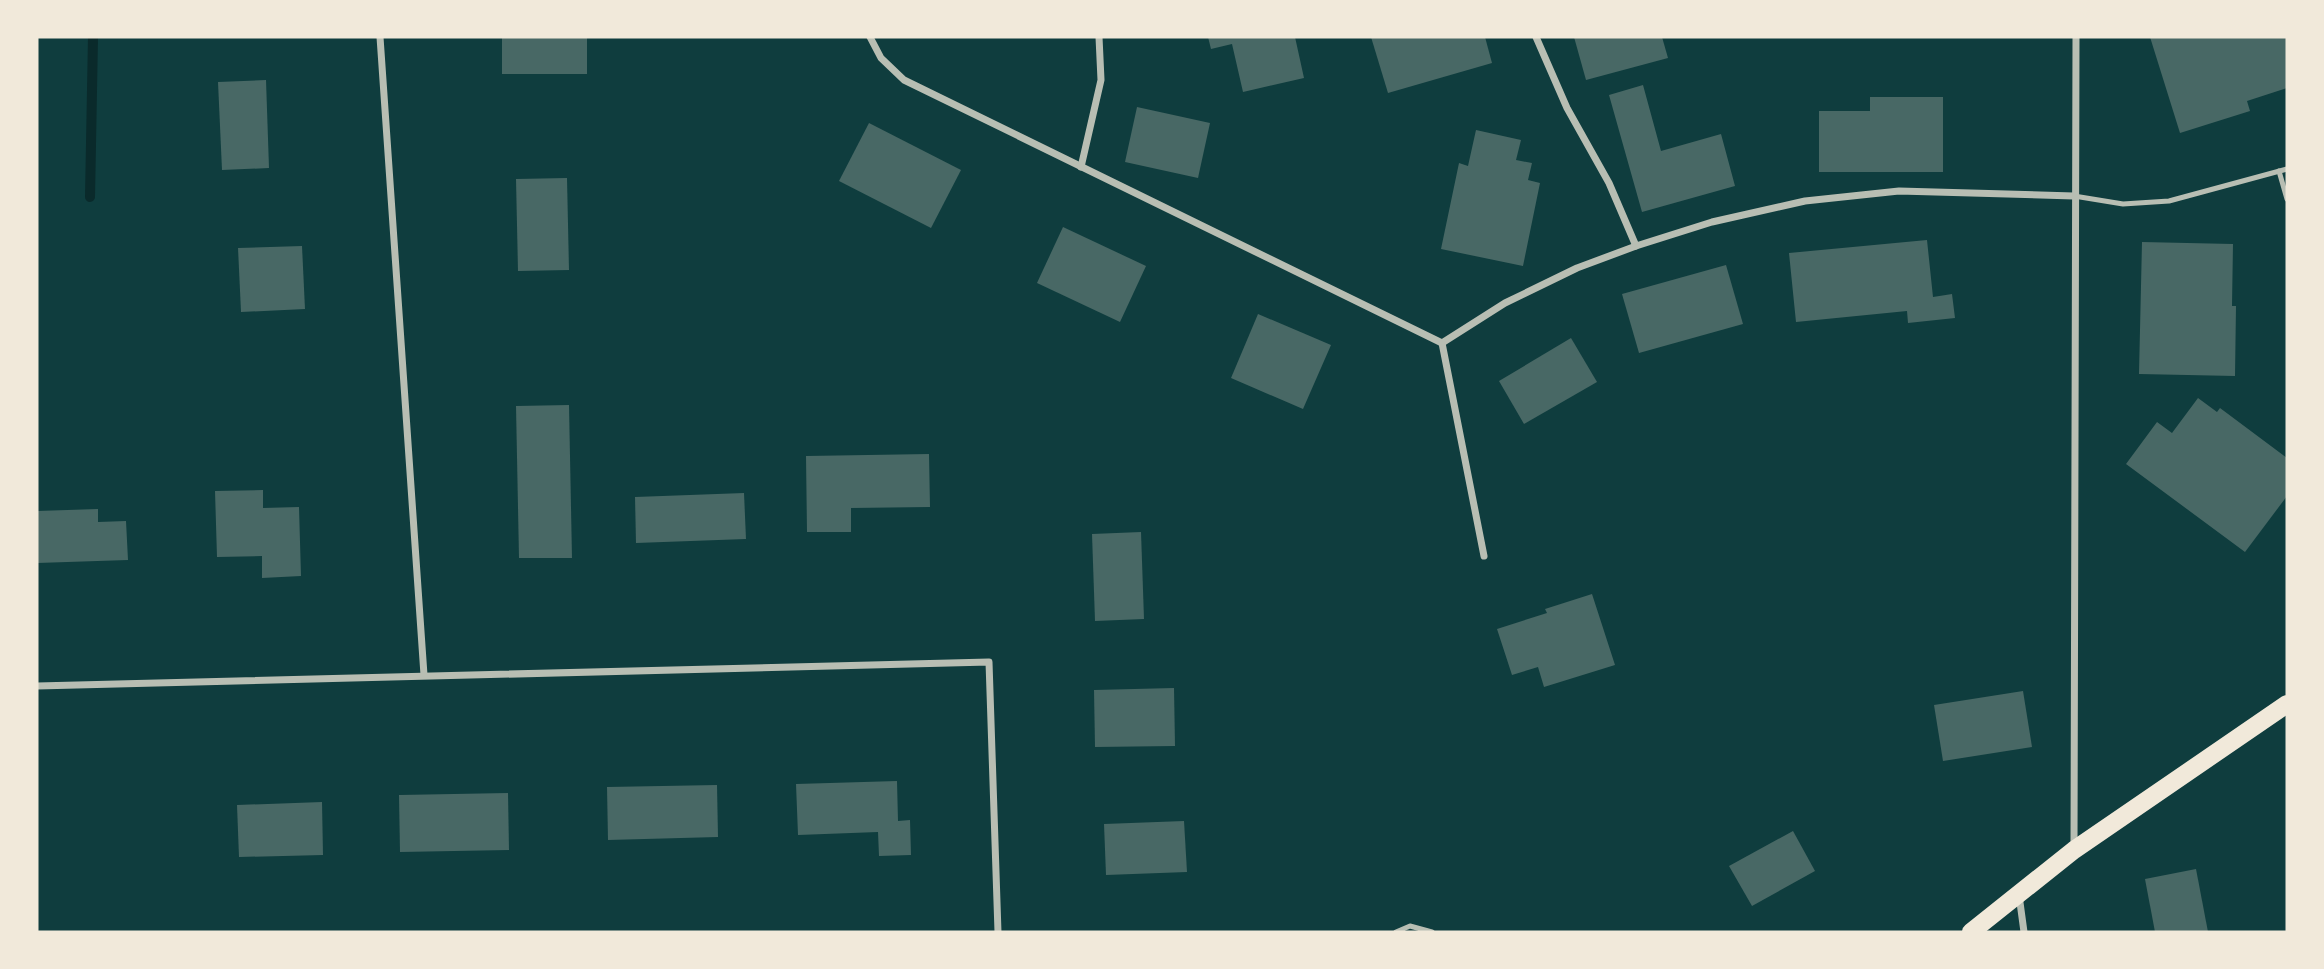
<svg xmlns="http://www.w3.org/2000/svg" width="2324" height="969" font-family="'Source Sans 3',sans-serif">
<style>
.lines{fill:none;stroke-linecap:round;stroke-linejoin:round}
.stream{stroke:#0a2a2b;stroke-width:10}
.building{fill:#486865}
.service{stroke:#b8beb3;stroke-width:5}
.minor{stroke:#b8beb3;stroke-width:7}
.primary{stroke:#f1e9da;stroke-width:18}
</style>
<rect width="100%" height="100%" fill="#0f3d3e"/>
<g class="lines">
<!-- stream -->
<path class="stream" d="M90 197 93 37"/>
</g>
<!-- building -->
<g class="building">
<rect x="502" y="37" width="85" height="37"/>
<path d="M1208 37H1295L1304 78 1243 92 1232 44 1211 49Z"/>
<path d="M1371 37H1485L1492 63 1388 93Z"/>
<path d="M1574 37H1662L1668 58 1586 80Z"/>
<path d="M2150 37H2287V88L2247 101 2250 111 2180 133Z"/>
<path d="M266 80 269 168 222 170 218 82Z"/>
<path d="M1643 85 1661 151 1721 134 1735 186 1642 212 1609 95Z"/>
<path d="M1870 97H1943V172H1819V111H1870Z"/>
<path d="M1137 107 1210 123 1198 178 1125 162Z"/>
<path d="M869 123 961 170 931 228 839 181Z"/>
<path d="M1476 130 1521 140 1516 160 1532 163 1528 180 1540 183 1523 266 1441 249 1459 163 1468 166Z"/>
<path d="M567 178 569 270 518 271 516 179Z"/>
<path d="M1063 227 1146 266 1120 322 1037 283Z"/>
<path d="M1927 240 1933 297 1952 294 1955 318 1908 323 1907 311 1796 322 1789 253Z"/>
<path d="M2142 242 2233 244 2232 306H2236L2235 376 2139 374Z"/>
<path d="M302 246 305 309 241 312 238 248Z"/>
<path d="M1726 265 1743 324 1639 353 1622 294Z"/>
<path d="M1258 314 1331 345 1303 409 1231 378Z"/>
<path d="M1571 338 1597 382 1524 424 1499 381Z"/>
<path d="M2198 398 2217 412 2220 408 2287 458V496L2245 552 2126 464 2157 422 2172 433Z"/>
<path d="M569 405 572 558H519L516 406Z"/>
<path d="M929 454 930 507 851 508V532H807L806 456Z"/>
<path d="M263 490V508L299 507 301 576 262 578V556L217 557 215 491Z"/>
<path d="M744 493 746 539 636 543 635 497Z"/>
<path d="M98 509V522L126 521 128 560 37 563V511Z"/>
<path d="M1141 532 1144 619 1095 621 1092 534Z"/>
<path d="M1592 594 1615 665 1544 687 1538 667 1512 675 1497 629 1547 613 1545 609Z"/>
<path d="M1174 688 1175 746 1095 747 1094 690Z"/>
<path d="M2023 691 2032 747 1943 761 1934 705Z"/>
<path d="M897 781 898 821 910 820 911 855 879 856 878 832 798 835 796 784Z"/>
<path d="M717 785 718 837 608 840 607 787Z"/>
<path d="M508 793 509 850 400 852 399 795Z"/>
<path d="M322 802 323 855 239 857 237 805Z"/>
<path d="M1184 821 1187 872 1106 875 1104 824Z"/>
<path d="M1793 831 1815 871 1752 906 1729 866Z"/>
<path d="M2196 869 2208 932H2155L2145 879Z"/>
</g>
<g class="lines">
<!-- service -->
<g class="service">
<path d="M2279 171 2287 199"/>
<path d="M2074 196 2123 204 2169 201 2287 169"/>
<path d="M1396 932 1410 926 1432 932"/>
</g>
<!-- minor -->
<g class="minor">
<path d="M380 37 424 675"/>
<path d="M870 37 881 58 904 80 1442 343 1505 303 1577 268 1636 246 1712 222 1805 201 1899 191 2074 196"/>
<path d="M1536 37 1567 108 1609 183 1636 246"/>
<path d="M1081 167 1101 80 1099 37"/>
<path d="M1442 343 1484 556"/>
<path d="M37 686 989 662 998 932"/>
<path d="M2074 849 2076 37"/>
<path d="M2019 895 2024 932"/>
</g>
<!-- primary -->
<path class="primary" d="M1971 932 2074 850 2287 704"/>
</g>
<!-- border -->
<rect width="2324" height="969" fill="none" stroke="#f1e9da" stroke-width="77"/>
</svg>
